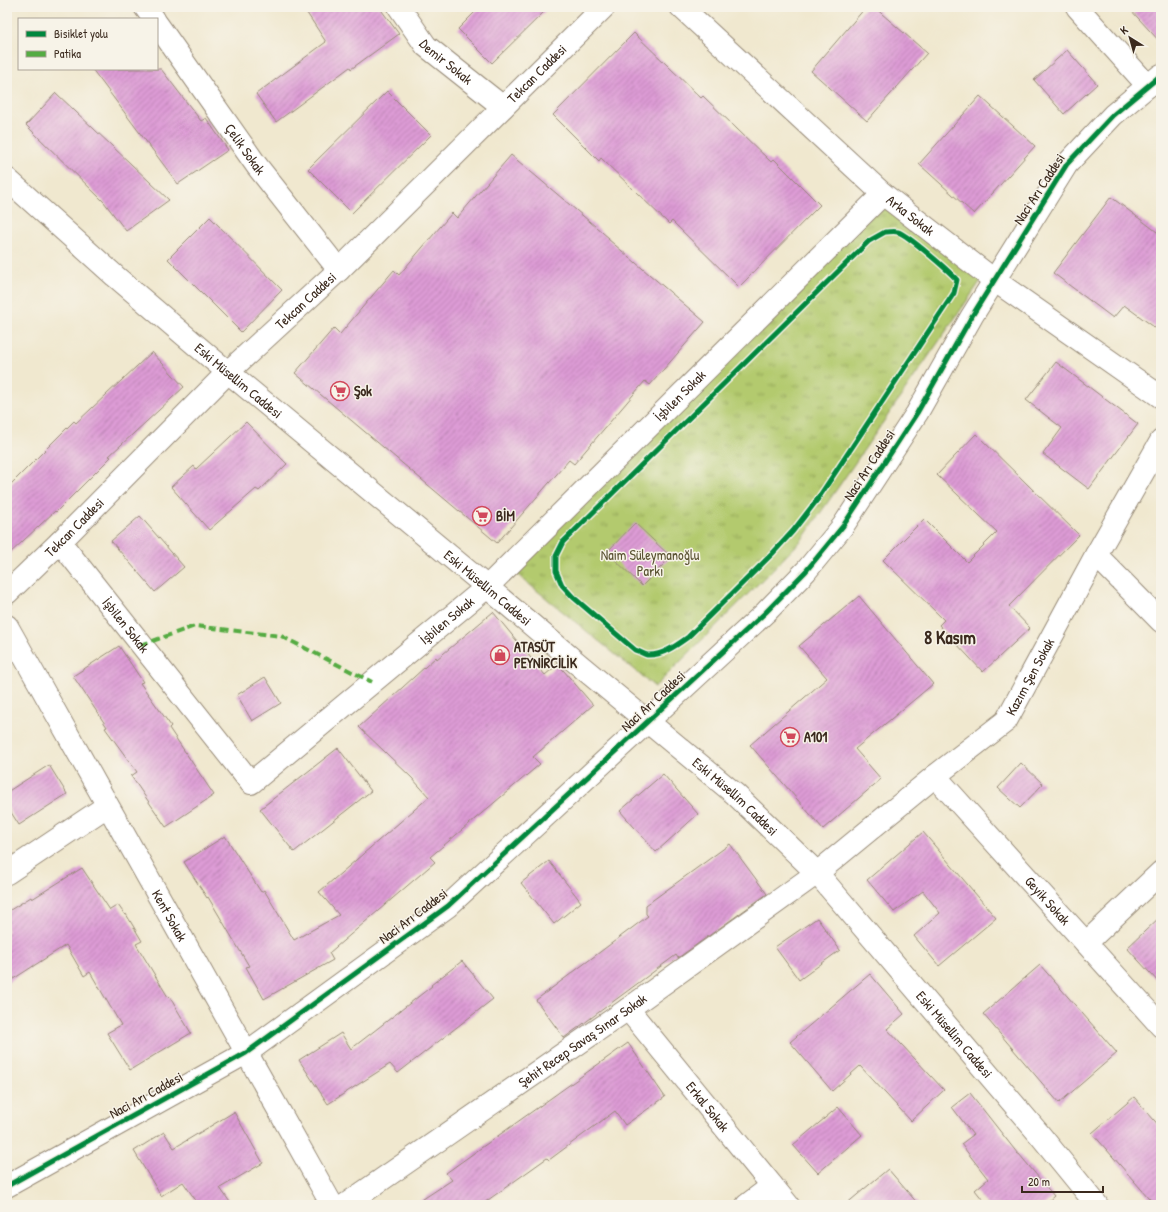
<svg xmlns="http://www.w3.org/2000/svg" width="1168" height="1212" font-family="'Patrick Hand',sans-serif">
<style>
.park{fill:url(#park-tufts);stroke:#777a46}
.building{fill:url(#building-hatch)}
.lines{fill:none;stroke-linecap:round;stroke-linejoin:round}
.street-casing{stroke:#968976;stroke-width:24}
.secondary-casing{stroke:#968976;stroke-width:24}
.street{stroke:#fff;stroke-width:22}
.secondary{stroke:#fff;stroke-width:22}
.quiet{stroke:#55ab43;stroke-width:4;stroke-dasharray:8 4;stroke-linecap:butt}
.cycleway-casing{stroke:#f7f3e8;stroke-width:8}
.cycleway{stroke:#00873e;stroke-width:5}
.labels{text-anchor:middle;stroke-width:3;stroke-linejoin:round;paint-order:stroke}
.street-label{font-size:14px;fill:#3b2a1e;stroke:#f7f3e8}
.poi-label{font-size:14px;font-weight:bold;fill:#3b2a1e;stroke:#f7f3e8;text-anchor:start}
.park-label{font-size:14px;fill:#595232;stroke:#f7f3e8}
.district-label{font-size:18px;font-weight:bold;fill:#3b2a1e;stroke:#f7f3e8}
</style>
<defs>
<pattern id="park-tufts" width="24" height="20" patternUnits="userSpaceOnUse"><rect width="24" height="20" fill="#b3ca6e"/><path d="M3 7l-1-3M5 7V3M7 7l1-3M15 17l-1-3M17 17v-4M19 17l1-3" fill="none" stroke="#93a45a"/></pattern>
<pattern id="building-hatch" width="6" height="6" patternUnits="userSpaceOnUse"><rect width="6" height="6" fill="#dd9bd5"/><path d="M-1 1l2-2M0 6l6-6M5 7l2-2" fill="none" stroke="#b47fac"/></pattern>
</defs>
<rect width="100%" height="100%" fill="#f7f3e8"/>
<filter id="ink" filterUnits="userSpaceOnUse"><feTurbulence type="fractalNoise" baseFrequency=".025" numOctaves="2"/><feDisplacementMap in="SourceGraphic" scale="8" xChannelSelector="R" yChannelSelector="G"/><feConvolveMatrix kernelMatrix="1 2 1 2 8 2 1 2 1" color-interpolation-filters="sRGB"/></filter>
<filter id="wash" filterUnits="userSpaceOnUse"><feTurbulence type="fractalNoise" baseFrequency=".012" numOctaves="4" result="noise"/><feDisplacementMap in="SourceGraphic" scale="16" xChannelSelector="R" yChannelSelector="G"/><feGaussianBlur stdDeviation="0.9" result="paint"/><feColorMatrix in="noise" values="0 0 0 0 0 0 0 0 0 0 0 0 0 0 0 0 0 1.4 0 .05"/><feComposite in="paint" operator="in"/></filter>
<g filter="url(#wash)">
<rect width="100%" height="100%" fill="#f0e8cf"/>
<!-- park -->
<path class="park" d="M882 205 982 279 801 541 655 687 513 571Z"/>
<g id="blocks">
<!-- building -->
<g class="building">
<path d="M303 7H379L399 34 351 69 350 67 276 122 256 94 326 42Z"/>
<path d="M480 7H549L492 63 458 29Z"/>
<path d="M866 7H874L927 53 867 121 811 71Z"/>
<path d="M1128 7H1161V43Z"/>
<path d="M634 33 701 98 703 96 771 162 774 159 820 205 739 287 672 221 669 224 601 158 599 161 553 115Z"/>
<path d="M1067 50 1097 84 1064 114 1034 80Z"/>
<path d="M92 69H161L201 121 206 118 228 150 178 184Z"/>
<path d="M387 91 431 135 352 213 308 169Z"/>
<path d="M56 93 169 200 126 231 104 202 26 125Z"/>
<path d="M980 96 1035 146 974 214 919 164Z"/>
<path d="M511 155 609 238 608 239 705 322 650 385 645 381 574 464 569 460 497 543 295 373 334 328 340 334 394 270 399 275 452 213 457 218Z"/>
<path d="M1111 197 1161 235V332L1124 305 1113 318 1053 273Z"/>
<path d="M210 217 282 290 241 332 168 259Z"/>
<path d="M152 352 184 387 109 456 111 457 56 512 55 511 7 556V488L74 421 76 423Z"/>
<path d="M1056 362 1138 424 1089 489 1043 454 1062 428 1026 400Z"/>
<path d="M246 422 287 464 259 491 256 489 209 530 171 487 194 466 196 469Z"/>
<path d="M976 434 1079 535 1009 606 1030 628 983 672 939 625 944 620 883 560 924 519 967 562 997 532 937 475Z"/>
<path d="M140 516 184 567 155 592 111 541Z"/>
<path d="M635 523 671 557 642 586 607 552Z"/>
<path d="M859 596 933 684 855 749 881 779 823 829 750 745 827 678 799 646Z"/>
<path d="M493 612 545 675 558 664 593 705 533 757 540 764 430 857 435 862 329 953 333 960 264 999 246 967 249 966 208 897 207 898 184 862 225 836 261 892 264 890 294 940 339 915 319 892 429 797 412 778 359 727 436 657 437 659Z"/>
<path d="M119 646 143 682 140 683 171 726 169 728 214 795 166 827 131 776 137 772 105 728 107 727 73 676Z"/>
<path d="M265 677 281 703 252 721 237 695Z"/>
<path d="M338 748 371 791 294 852 260 809Z"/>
<path d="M1021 763 1043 784 1020 808 998 788Z"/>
<path d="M49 765 67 794 19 825 7 806V792Z"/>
<path d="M663 774 698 814 656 852 620 811Z"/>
<path d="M923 832 996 918 939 966 914 936 940 913 923 891 894 912 867 880Z"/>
<path d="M730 844 767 894 678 958 676 955 564 1038 536 1000 648 916 646 914V905Z"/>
<path d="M549 861 581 902 554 924 521 883Z"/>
<path d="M82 868 110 910 118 905 125 915 126 914 142 941 136 944 168 997 169 996 191 1033 130 1070 107 1033 121 1025 90 972 84 976 66 945 7 983V912L31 897 32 899Z"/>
<path d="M1161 916V985L1127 948Z"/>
<path d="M817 918 840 950 799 980 775 947Z"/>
<path d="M462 961 493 999 398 1073 390 1064 328 1104 299 1060 341 1033 351 1049 432 986 431 985Z"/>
<path d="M1040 965 1117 1053 1059 1103 983 1014Z"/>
<path d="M870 974 904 1014 887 1029 944 1090 911 1121 860 1066 832 1091 790 1042Z"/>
<path d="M628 1043 665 1097 625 1125 615 1111 549 1160 547 1158 481 1205H414L452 1180 446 1173Z"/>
<path d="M970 1093 1018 1154H1019L1054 1196 1044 1205H987L975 1190 988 1179 961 1144 973 1135 952 1107Z"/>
<path d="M1134 1097 1161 1128V1205H1155L1092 1133Z"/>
<path d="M838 1107 862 1135 818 1173 793 1145Z"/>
<path d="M234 1112 263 1163 220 1188 232 1205H199L183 1182 161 1196 134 1151 164 1132 174 1148Z"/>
<path d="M888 1169 919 1205H845Z"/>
</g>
</g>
</g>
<g filter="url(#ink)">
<use href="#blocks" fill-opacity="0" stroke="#968976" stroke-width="1"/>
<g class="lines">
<defs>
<g id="street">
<path d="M145 7 154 19"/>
<path id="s1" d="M399 7 426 46 503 107"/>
<path id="s2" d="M681 7 883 194 994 280 1161 397"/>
<path d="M1077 7 1148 86"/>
<path id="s3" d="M157 24 257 166 339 270"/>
<path id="s4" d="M60 542 251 783 487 587 883 194"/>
<path d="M1096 555 1161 621"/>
<path id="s5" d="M7 626 332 1205"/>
<path id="s6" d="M935 776 1161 1026"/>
<path d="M7 873 107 806"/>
<path d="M1086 943 1161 872"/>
<path id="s7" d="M628 1009 788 1205"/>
<path id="s8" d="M345 1205 628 1009 817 873 935 776 1006 721 1096 555 1161 441"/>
<path d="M747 1205 772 1186"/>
</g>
<g id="secondary">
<path id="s9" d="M7 179 115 276 211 358 487 587 578 664 735 794 817 873 1040 1135 1097 1205"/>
<path id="s10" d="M7 593 60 542 228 372 339 270 604 7"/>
<path d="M7 1186 246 1053 448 906 766 612 806 571 843 526 917 413 972 316 1067 164 1113 115 1161 75"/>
</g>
</defs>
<!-- street casing -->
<use href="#street" class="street-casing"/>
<!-- secondary casing -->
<use href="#secondary" class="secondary-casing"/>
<!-- street -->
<use href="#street" class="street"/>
<!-- secondary -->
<use href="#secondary" class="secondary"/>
<!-- quiet -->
<path class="quiet" d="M141 645 195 626 281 636 372 682"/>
<defs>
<g id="cycleway">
<path d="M885 232C889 232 894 231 898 232 908 235 949 271 957 280L954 293 817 500 793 531 772 554 688 637C677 645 662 656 647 655 643 654 639 651 635 650L573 597 562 585 556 571V556L563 542 869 241Z"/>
<path d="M7 1186 246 1053 448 906 766 612 806 571 843 526 917 413 972 316 1067 164 1113 115 1161 75"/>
</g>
</defs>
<!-- cycleway casing -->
<use href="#cycleway" class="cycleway-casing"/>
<!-- cycleway -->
<use href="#cycleway" class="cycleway"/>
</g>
</g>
<!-- icons -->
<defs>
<symbol id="supermarket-ring" viewBox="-11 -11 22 22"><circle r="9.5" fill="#f7f3e8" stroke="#d1495b" stroke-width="1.5"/><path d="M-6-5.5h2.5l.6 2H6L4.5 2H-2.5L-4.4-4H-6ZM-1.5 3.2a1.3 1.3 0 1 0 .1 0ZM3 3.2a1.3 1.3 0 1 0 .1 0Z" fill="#d1495b"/></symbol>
<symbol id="shop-ring" viewBox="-11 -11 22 22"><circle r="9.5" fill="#f7f3e8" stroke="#d1495b" stroke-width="1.5"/><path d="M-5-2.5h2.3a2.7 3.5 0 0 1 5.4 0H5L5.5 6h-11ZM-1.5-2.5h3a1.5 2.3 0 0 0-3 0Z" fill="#d1495b"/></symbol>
</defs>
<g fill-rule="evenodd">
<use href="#supermarket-ring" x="329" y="380" width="22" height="22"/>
<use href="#supermarket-ring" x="471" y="505" width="22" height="22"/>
<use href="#shop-ring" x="489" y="644" width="22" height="22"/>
<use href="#supermarket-ring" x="779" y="726" width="22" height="22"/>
</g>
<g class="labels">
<!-- street labels -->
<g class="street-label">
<text dy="5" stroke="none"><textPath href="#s1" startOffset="73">Demir Sokak</textPath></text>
<text dy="5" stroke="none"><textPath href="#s10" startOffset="742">Tekcan Caddesi</textPath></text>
<text dy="5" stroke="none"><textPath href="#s3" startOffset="153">Çelik Sokak</textPath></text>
<text transform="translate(1039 189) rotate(-57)" y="5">Naci Arı Caddesi</text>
<text dy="5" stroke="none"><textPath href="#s2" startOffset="310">Arka Sokak</textPath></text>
<text dy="5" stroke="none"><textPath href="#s10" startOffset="418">Tekcan Caddesi</textPath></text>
<text dy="5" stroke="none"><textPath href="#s9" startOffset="307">Eski Müsellim Caddesi</textPath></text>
<text dy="5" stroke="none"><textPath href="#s4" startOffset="886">İşbilen Sokak</textPath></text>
<text transform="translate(869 465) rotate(-57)" y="5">Naci Arı Caddesi</text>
<text dy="5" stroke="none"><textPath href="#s10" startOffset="94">Tekcan Caddesi</textPath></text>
<text dy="5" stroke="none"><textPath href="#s9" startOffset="631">Eski Müsellim Caddesi</textPath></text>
<text dy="5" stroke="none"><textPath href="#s4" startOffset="562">İşbilen Sokak</textPath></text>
<text dy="5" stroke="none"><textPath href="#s4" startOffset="106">İşbilen Sokak</textPath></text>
<text dy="5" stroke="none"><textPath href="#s8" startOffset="870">Kazım Şen Sokak</textPath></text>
<text transform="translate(653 701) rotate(-43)" y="5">Naci Arı Caddesi</text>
<text dy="5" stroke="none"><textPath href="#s9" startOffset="955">Eski Müsellim Caddesi</textPath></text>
<text dy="5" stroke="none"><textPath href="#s6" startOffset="168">Geyik Sokak</textPath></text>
<text dy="5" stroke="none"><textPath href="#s5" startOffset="332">Kent Sokak</textPath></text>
<text transform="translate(413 916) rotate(-37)" y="5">Naci Arı Caddesi</text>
<text dy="5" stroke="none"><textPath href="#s9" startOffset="1279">Eski Müsellim Caddesi</textPath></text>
<text dy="5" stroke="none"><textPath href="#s8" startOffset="289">Şehit Recep Savaş Sınar Sokak</textPath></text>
<text transform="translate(146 1095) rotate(-29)" y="5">Naci Arı Caddesi</text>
<text dy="5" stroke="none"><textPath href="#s7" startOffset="126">Erkal Sokak</textPath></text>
</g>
<!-- poi labels -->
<g class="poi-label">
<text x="354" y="396">Şok</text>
<text x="496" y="521">BİM</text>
<text x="514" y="652">ATASÜT<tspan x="514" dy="16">PEYNİRCİLİK</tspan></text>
<text x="804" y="742">A101</text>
</g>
<!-- park labels -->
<g class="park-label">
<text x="650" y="560">Naim Süleymanoğlu<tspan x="650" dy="16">Parkı</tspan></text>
</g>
<!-- district labels -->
<g class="district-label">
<text x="950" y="644">8 Kasım</text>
</g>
</g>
<!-- margin -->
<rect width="1168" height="1212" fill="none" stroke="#f7f3e8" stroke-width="24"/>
<!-- legend -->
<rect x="18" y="18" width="140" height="52" fill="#f7f3e8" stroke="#aca397"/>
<rect x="26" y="31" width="20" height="6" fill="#00873e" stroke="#aca397"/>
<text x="54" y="38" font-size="12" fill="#3b2a1e">Bisiklet yolu</text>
<rect x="26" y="51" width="20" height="6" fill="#55ab43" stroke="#aca397"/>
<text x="54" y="58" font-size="12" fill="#3b2a1e">Patika</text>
<!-- north arrow -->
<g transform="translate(1130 38) rotate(323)" stroke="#f7f3e8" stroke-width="3" paint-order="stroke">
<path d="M0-3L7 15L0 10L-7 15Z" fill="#3b2a1e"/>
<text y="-6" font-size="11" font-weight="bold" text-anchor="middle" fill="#3b2a1e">K</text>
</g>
<!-- scale -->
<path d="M1022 1186v6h81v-6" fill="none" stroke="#3b2a1e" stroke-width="2"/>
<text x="1028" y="1186" font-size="12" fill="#3b2a1e" stroke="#f7f3e8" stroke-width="3" paint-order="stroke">20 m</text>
</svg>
